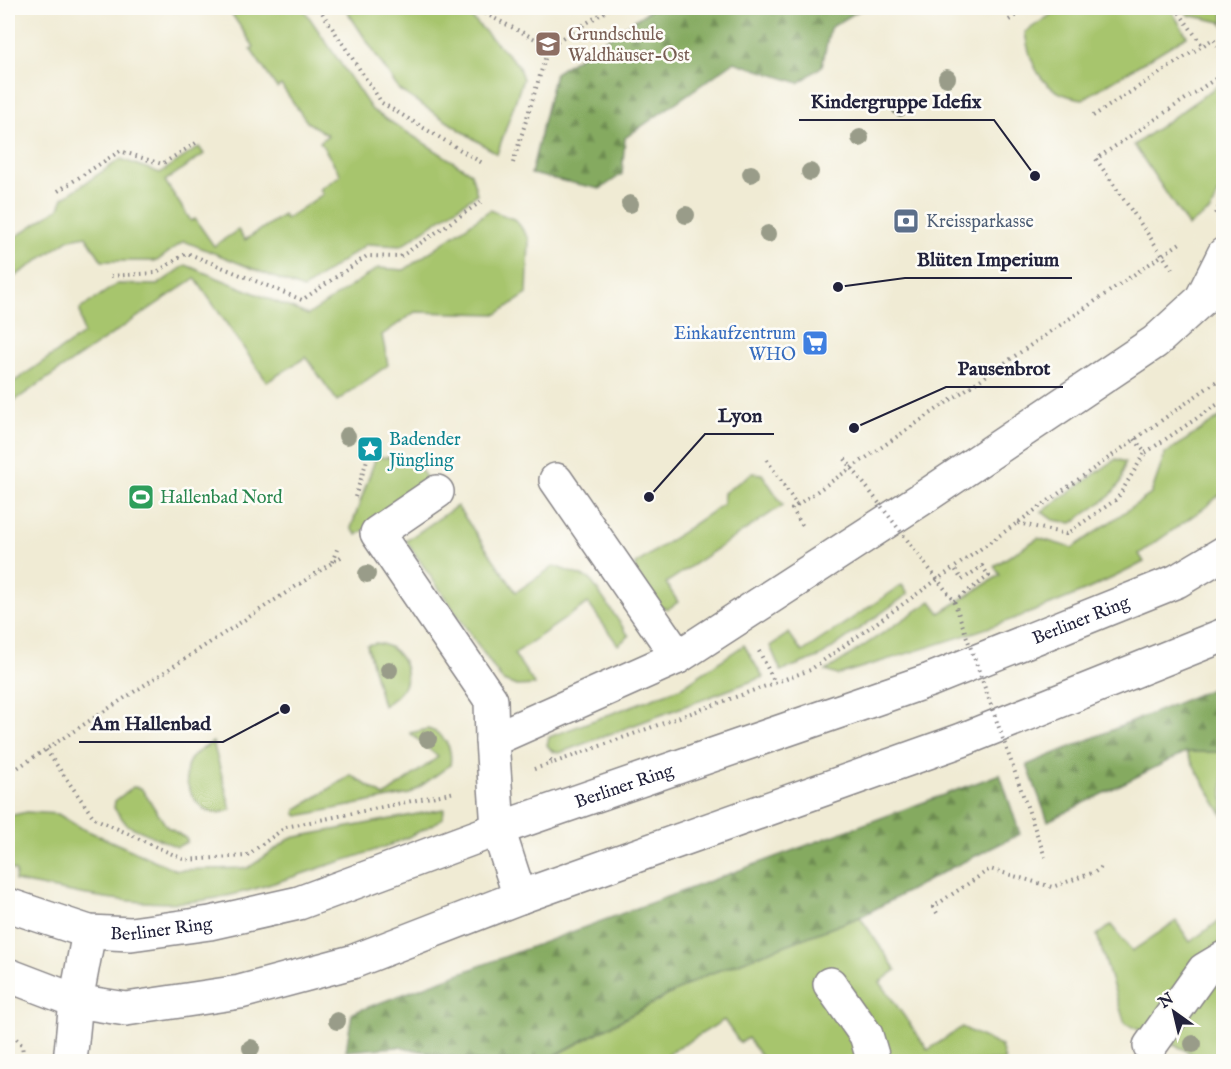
<svg xmlns="http://www.w3.org/2000/svg" width="1231" height="1069" font-family="'IM FELL English',serif">
<style>
.grass{fill:#a7c56d;stroke:#647454;stroke-width:1.5}
.forest{fill:url(#forest-firs);stroke:#54664e;stroke-width:1.5}
.lines{fill:none;stroke-linecap:round;stroke-linejoin:round}
.minor-casing{stroke:#898688;stroke-width:36}
.path{stroke:#898688;stroke-width:4;stroke-dasharray:1.5 4.5;stroke-linecap:butt}
.minor{stroke:#fff;stroke-width:33}
.path-bridge{stroke:#898688;stroke-width:4;stroke-dasharray:1.5 4.5;stroke-linecap:butt}
.tree{fill:#999c89}
.labels{text-anchor:middle;stroke-width:5;stroke-linejoin:round;paint-order:stroke}
.education-label{font-size:18px;fill:#785e54;stroke:#fdfcf7;text-anchor:start}
.service-label{font-size:18px;fill:#4e5e75;stroke:#fdfcf7;text-anchor:start}
.shop-label{font-size:18px;fill:#366cbe;stroke:#fdfcf7;text-anchor:end}
.culture-label{font-size:18px;fill:#0d838f;stroke:#fdfcf7;text-anchor:start}
.leisure-label{font-size:18px;fill:#27864d;stroke:#fdfcf7;text-anchor:start}
.street-label{font-size:18px;fill:#22223b;stroke:#fdfcf7}
.leader{fill:none;stroke:#22223b;stroke-width:2}
.callout-dot{fill:#22223b;stroke:#fdfcf7;stroke-width:2}
.callout-label{font-size:20px;text-anchor:middle;font-weight:bold;fill:#22223b;stroke:#fdfcf7;stroke-width:5;stroke-linejoin:round;paint-order:stroke}
</style>
<defs>
<pattern id="forest-firs" width="22" height="20" patternUnits="userSpaceOnUse" patternTransform="scale(1.5)"><rect width="22" height="20" fill="#85aa60"/><path d="M5 1l3.5 6h-7zM16 11l3.5 6h-7z" fill="#6c8a50"/></pattern>
</defs>
<rect width="100%" height="100%" fill="#fdfcf7"/>
<filter id="ink" filterUnits="userSpaceOnUse"><feTurbulence type="fractalNoise" baseFrequency=".0167" numOctaves="2"/><feDisplacementMap in="SourceGraphic" scale="12" xChannelSelector="R" yChannelSelector="G"/><feConvolveMatrix kernelMatrix="1 2 1 2 8 2 1 2 1" color-interpolation-filters="sRGB"/></filter>
<filter id="wash" filterUnits="userSpaceOnUse"><feTurbulence type="fractalNoise" baseFrequency=".008" numOctaves="4" result="noise"/><feDisplacementMap in="SourceGraphic" scale="24" xChannelSelector="R" yChannelSelector="G"/><feGaussianBlur stdDeviation="1.35" result="paint"/><feColorMatrix in="noise" values="0 0 0 0 0 0 0 0 0 0 0 0 0 0 0 0 0 1.4 0 .05"/><feComposite in="paint" operator="in"/></filter>
<g filter="url(#wash)">
<rect width="100%" height="100%" fill="#f0ebd4"/>
<!-- grass -->
<g class="grass">
<path d="M232 8H303L372 110 471 173 477 194 401 246 367 244 303 289 184 241 157 261H102L86 236 70 239 8 281V242L59 208 63 198 121 159 160 173 199 147 204 154 165 181 191 221 195 219 214 246 238 230 245 240 283 215 286 219 323 194 320 189 341 175 320 142 328 135 307 122 281 85 277 88 251 50 254 47 229 10Z"/>
<path d="M345 8H462L518 65 523 79 497 154 399 90Z"/>
<path d="M1061 8H1170L1187 36 1083 99C1044 95 1030 68 1025 32Z"/>
<path d="M1183 8H1223V26L1221 22 1188 15Z"/>
<path d="M1223 82V184L1210 211 1188 226 1134 145Z"/>
<path d="M490 210 516 220 529 239 527 294 497 314 415 312 382 335 388 365 337 401 306 357 267 382 195 278 8 405V386L83 334 80 309 117 284 157 285 186 265 308 315 378 268 404 270Z"/>
<path d="M1223 415V492L1207 506 1139 554 1144 562C1047 614 941 643 837 675L826 671 931 601 940 613 1000 575 994 566 1038 538 1072 548 1151 494 1165 454Z"/>
<path d="M376 457 413 459 431 484 357 535 351 528Z"/>
<path d="M1116 459 1125 462 1121 482 1110 496 1072 523 1053 520 1042 512Z"/>
<path d="M752 473 762 474 783 505 666 583 678 602 668 609 659 606 635 570 636 564 723 504 724 493Z"/>
<path d="M457 506 516 592 554 566 590 579 629 636 618 645 588 603 514 654 535 685 517 686 503 681 406 541Z"/>
<path d="M902 585 908 594 821 656 781 671 770 646 789 633 802 652Z"/>
<path d="M376 643C396 645 412 665 404 686 400 695 391 701 383 706L367 645Z"/>
<path d="M744 645 763 677 559 753 552 751 547 745 549 737 682 687Z"/>
<path d="M428 729C445 734 453 748 450 765L410 794 298 816 295 813 297 809 351 775 384 796 438 757 410 733Z"/>
<path d="M213 742 231 810C227 811 221 813 217 813 194 811 179 779 190 760 195 752 205 747 213 742Z"/>
<path d="M1186 752H1223V816Z"/>
<path d="M133 787 141 788 167 827 187 839V842L177 847 127 825 114 808 115 801Z"/>
<path d="M444 809 443 818C406 842 371 852 329 865 283 880 236 898 187 902 129 906 71 892 15 881L16 871 8 868V816L27 812 58 814 79 827 176 870 248 868 291 838Z"/>
<path d="M860 917 896 970 880 982 928 1050 962 1027 1001 1046 1005 1061H764L748 1038 740 1043 724 1020 668 1054 672 1061 544 1062 704 976Z"/>
<path d="M1223 918V1061H1204L1181 1048 1125 1024 1097 935 1111 925 1132 951 1176 921 1190 942Z"/>
<path d="M426 1052 477 1061H433Z"/>
</g>
<!-- forest -->
<g class="forest">
<path d="M653 8H863L830 28 822 66 799 83 734 62 625 138 622 174 600 189 531 174 555 73Z"/>
<path d="M1223 684V752H1186L1048 821 1027 765Z"/>
<path d="M1000 774 1020 834 951 868 860 917 704 976 544 1061H477L399 1047 346 1051 352 1013Z"/>
</g>
</g>
<g filter="url(#ink)">
<g class="lines">
<defs>
<g id="minor">
<path d="M556 480 678 657"/>
<path d="M437 492 377 533 491 700 492 740"/>
<path d="M520 897 498 829 492 740 678 657 926 496 1155 342 1201 300 1224 254"/>
<path id="s1" d="M8 905 89 932 131 934 210 923 299 903 498 829 930 680 1177 581 1224 553"/>
<path d="M8 975 76 1001 126 1009 240 992 352 962 520 897 962 740 1224 635"/>
<path d="M830 984 866 1035 874 1062"/>
<path d="M1150 1046 1204 970 1224 958"/>
<path d="M70 1062 76 1001 89 932"/>
</g>
</defs>
<!-- minor casing -->
<use href="#minor" class="minor-casing"/>
<!-- path -->
<g class="path">
<path d="M319 8 382 103 484 164"/>
<path d="M474 8 549 46"/>
<path d="M1176 8 1202 45"/>
<path d="M1009 20 1027 8"/>
<path d="M1093 116 1213 39 1224 55"/>
<path d="M513 163 549 46 611 8"/>
<path d="M58 191 120 151 162 164 196 143"/>
<path d="M1215 214 1224 198"/>
<path d="M1172 269 1096 159 1224 73"/>
<path d="M111 276 155 273 187 253 302 300 367 256 400 257 482 201"/>
<path d="M1135 439 1145 453 1224 400"/>
<path d="M767 460 797 505 1183 241"/>
<path d="M355 497 367 460"/>
<path d="M797 505 792 509 804 528"/>
<path d="M1018 523 1066 534 1117 499 1145 453"/>
<path d="M332 562 338 547"/>
<path d="M954 601 989 576 982 566 962 580 955 569"/>
<path d="M759 651 775 683"/>
<path d="M46 750 94 818 185 860 246 856 286 827 455 792"/>
<path d="M550 760 553 763 810 670 1224 376"/>
<path d="M534 769 552 763"/>
<path d="M8 774 344 555"/>
<path d="M937 913 933 907 990 869 1052 887 1095 872 1103 866"/>
<path d="M8 1030 22 1045 24 1062"/>
</g>
<!-- minor -->
<use href="#minor" class="minor"/>
<!-- path-bridge -->
<path class="path-bridge" d="M845 459 954 601 1045 857"/>
</g>
<!-- trees -->
<g class="tree">
<circle cx="947" cy="78" r="9"/>
<circle cx="900" cy="108" r="9"/>
<circle cx="860" cy="138" r="9"/>
<circle cx="810" cy="172" r="9"/>
<circle cx="751" cy="174" r="9"/>
<circle cx="630" cy="204" r="9"/>
<circle cx="686" cy="215" r="9"/>
<circle cx="768" cy="234" r="9"/>
<circle cx="347" cy="436" r="9"/>
<circle cx="367" cy="574" r="9"/>
<circle cx="389" cy="670" r="9"/>
<circle cx="428" cy="739" r="9"/>
<circle cx="337" cy="1021" r="9"/>
<circle cx="1193" cy="1044" r="9"/>
<circle cx="251" cy="1048" r="9"/>
</g>
</g>
<!-- icons -->
<defs>
<symbol id="school-square" viewBox="-11 -11 22 22"><rect x="-9" y="-9" width="18" height="18" rx="4" fill="#8d6e63" stroke="#fdfcf7"/><path d="M0-5L7-2L0 1L-7-2ZM-4 1L0 2.5L4 1V4Q0 6-4 4Z" fill="#fff"/></symbol>
<symbol id="bank-square" viewBox="-11 -11 22 22"><rect x="-9" y="-9" width="18" height="18" rx="4" fill="#5c6f8a" stroke="#fdfcf7"/><path d="M-6-4H6V4H-6ZM0-2.3a2.3 2.3 0 1 0 0 4.6a2.3 2.3 0 1 0 0-4.6Z" fill="#fff"/></symbol>
<symbol id="supermarket-square" viewBox="-11 -11 22 22"><rect x="-9" y="-9" width="18" height="18" rx="4" fill="#3f7fe0" stroke="#fdfcf7"/><path d="M-6-5.5h2.5l.6 2H6L4.5 2H-2.5L-4.4-4H-6ZM-1.5 3.2a1.3 1.3 0 1 0 .1 0ZM3 3.2a1.3 1.3 0 1 0 .1 0Z" fill="#fff"/></symbol>
<symbol id="sight-square" viewBox="-11 -11 22 22"><rect x="-9" y="-9" width="18" height="18" rx="4" fill="#0f9aa8" stroke="#fdfcf7"/><path d="M0-6L1.8-2.2L6-1.7L2.9 1.2L3.7 5.4L0 3.3L-3.7 5.4L-2.9 1.2L-6-1.7L-1.8-2.2Z" fill="#fff"/></symbol>
<symbol id="stadium-square" viewBox="-11 -11 22 22"><rect x="-9" y="-9" width="18" height="18" rx="4" fill="#2e9e5b" stroke="#fdfcf7"/><path d="M0-5a6.5 5 0 1 0 0 10a6.5 5 0 1 0 0-10ZM-3.5-1.8h7v3.6h-7Z" fill="#fff"/></symbol>
</defs>
<g fill-rule="evenodd">
<use href="#school-square" x="533" y="29" width="30" height="30"/>
<use href="#bank-square" x="891" y="206" width="30" height="30"/>
<use href="#supermarket-square" x="800" y="328" width="30" height="30"/>
<use href="#sight-square" x="355" y="434" width="30" height="30"/>
<use href="#stadium-square" x="126" y="482" width="30" height="30"/>
</g>
<g class="labels">
<!-- education labels -->
<g class="education-label">
<text x="568" y="40">Grundschule<tspan x="568" dy="21">Waldhäuser-Ost</tspan></text>
</g>
<!-- service labels -->
<g class="service-label">
<text x="926" y="227">Kreissparkasse</text>
</g>
<!-- shop labels -->
<g class="shop-label">
<text x="796" y="339">Einkaufzentrum<tspan x="796" dy="21">WHO</tspan></text>
</g>
<!-- culture labels -->
<g class="culture-label">
<text x="389" y="445">Badender<tspan x="389" dy="21">Jüngling</tspan></text>
</g>
<!-- leisure labels -->
<g class="leisure-label">
<text x="160" y="503">Hallenbad Nord</text>
</g>
<!-- street labels -->
<g class="street-label">
<text dy="6" stroke="none"><textPath href="#s1" startOffset="1130">Berliner Ring</textPath></text>
<text dy="6" stroke="none"><textPath href="#s1" startOffset="644">Berliner Ring</textPath></text>
<text dy="6" stroke="none"><textPath href="#s1" startOffset="158">Berliner Ring</textPath></text>
</g>
</g>
<!-- callouts -->
<path class="leader" d="M1035 176L994 120H799M838 287L905 278H1072M854 428L946 387H1063M649 497L705 434H774M285 709L223 742H79"/>
<g class="callout-dot">
<circle cx="1035" cy="176" r="6"/>
<circle cx="838" cy="287" r="6"/>
<circle cx="854" cy="428" r="6"/>
<circle cx="649" cy="497" r="6"/>
<circle cx="285" cy="709" r="6"/>
</g>
<g class="callout-label">
<text x="896" y="108">Kindergruppe Idefix</text>
<text x="988" y="266">Blüten Imperium</text>
<text x="1004" y="375">Pausenbrot</text>
<text x="740" y="422">Lyon</text>
<text x="151" y="730">Am Hallenbad</text>
</g>
<!-- margin -->
<rect width="1231" height="1069" fill="none" stroke="#fdfcf7" stroke-width="30"/>
<!-- north arrow -->
<g transform="translate(1174 1012) rotate(326)" stroke="#fdfcf7" stroke-width="4.5" paint-order="stroke">
<path d="M0-4.5L10 22L0 15L-10 22Z" fill="#22223b"/>
<text y="-9" font-size="16" font-weight="bold" text-anchor="middle" fill="#22223b">N</text>
</g>
</svg>
